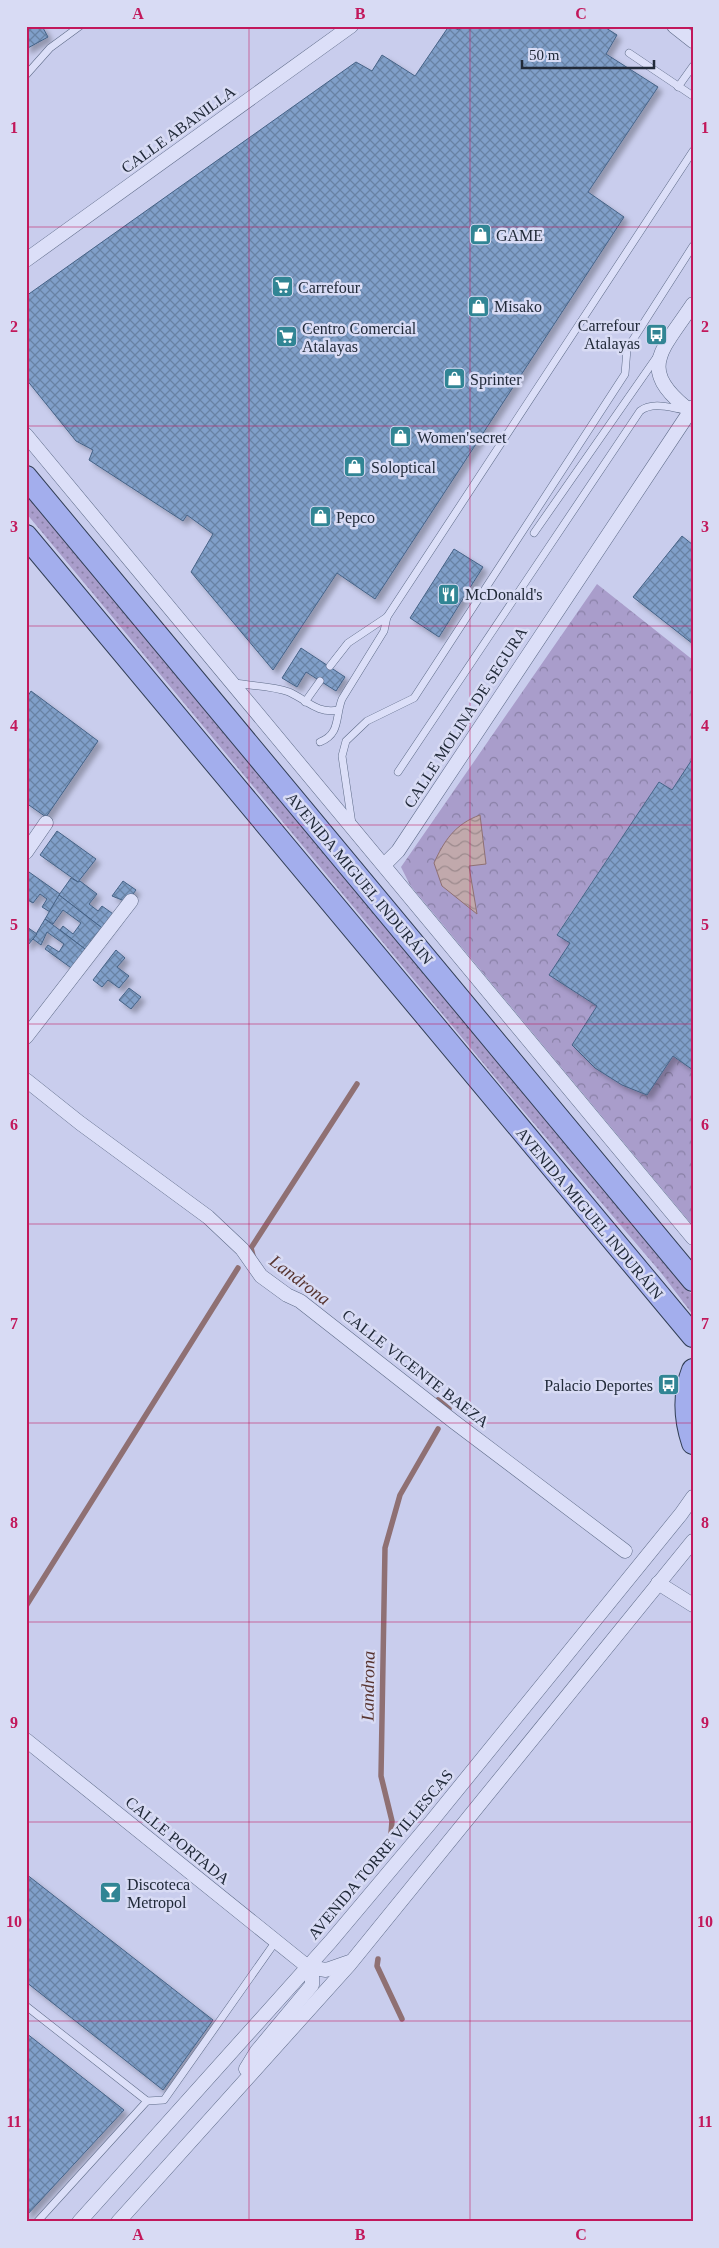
<svg xmlns="http://www.w3.org/2000/svg" width="719" height="2248" font-family="Georgia,serif">
<style>
.grass{fill:url(#grass-dots)}
.park{fill:url(#park-crowns)}
.water{fill:url(#water-waves);stroke:#8f7073}
.lines{fill:none;stroke-linecap:round;stroke-linejoin:round}
.stream{stroke:#8f7073;stroke-width:5.5}
.building{fill:url(#building-cross-hatch);stroke:#456286;filter:url(#shadow)}
.service-casing{stroke:#5e6b88;stroke-width:8}
.minor-casing{stroke:#5e6b88;stroke-width:15}
.primary-casing{stroke:#323f56;stroke-width:24}
.service{stroke:#dcdff8;stroke-width:7}
.minor{stroke:#dcdff8;stroke-width:14}
.primary{stroke:#a3aeed;stroke-width:22}
.grid{fill:none;stroke:#c2185b;stroke-width:1;stroke-opacity:0.55}
.labels{text-anchor:middle;stroke-width:5;stroke-linejoin:round;paint-order:stroke}
.street-label{font-size:16px;fill:#212a39;stroke:#d8dbf4}
.poi-label{font-size:16px;fill:#212a39;stroke:#d8dbf4;text-anchor:start}
.water-label{font-size:18px;font-style:italic;fill:#583531;stroke:#d8dbf4}
.neatline{fill:none;stroke:#c2185b;stroke-width:2}
.grid-label{font-size:16px;text-anchor:middle;font-weight:bold;fill:#c2185b}
</style>
<defs>
<pattern id="grass-dots" width="8" height="8" patternUnits="userSpaceOnUse" patternTransform="scale(1.25)"><rect width="8" height="8" fill="#a99dcb"/><path d="M2 2h.1M6 6h.1" fill="none" stroke="#8980a6" stroke-width="1.8" stroke-linecap="round"/></pattern>
<pattern id="park-crowns" width="20" height="18" patternUnits="userSpaceOnUse" patternTransform="scale(1.25)"><rect width="20" height="18" fill="#a99dcb"/><path d="M2 6a3 3 0 1 1 6 0M12 15a3 3 0 1 1 6 0" fill="none" stroke="#8980a6"/></pattern>
<pattern id="water-waves" width="16" height="10" patternUnits="userSpaceOnUse" patternTransform="scale(1.25)"><rect width="16" height="10" fill="#c1a9ac"/><path d="M0 5q4-4 8 0t8 0" fill="none" stroke="#9c8a8d"/></pattern>
<pattern id="building-cross-hatch" width="8" height="8" patternUnits="userSpaceOnUse" patternTransform="scale(1.25)"><rect width="8" height="8" fill="#809fc9"/><path d="M0 0l8 8M0 8l8-8" fill="none" stroke="#6882a4"/></pattern>
<filter id="shadow"><feDropShadow dx="4.5" dy="4.5" stdDeviation="2.5" flood-color="#0004"/></filter>
</defs>
<rect width="100%" height="100%" fill="#c9cded"/>
<!-- grass -->
<path class="grass" d="M26 494 693 1296V1315L662 1274 508 1093 26 513Z"/>
<!-- park -->
<path class="park" d="M597 584 693 660V758L672 790 659 782 557 934 570 943 550 975 597 1006 572 1045C596 1069 615 1082 647 1095L673 1056 693 1070V1226L410 885 401 867Z"/>
<!-- water -->
<path class="water" d="M480 815 486 864 469 866 477 914 442 886 434 863C444 841 455 824 480 815Z"/>
<g class="lines">
<!-- stream -->
<g class="stream">
<path d="M253 1256 251 1248 357 1084"/>
<path d="M438 1400 449 1409"/>
<path d="M26 1606 238 1268"/>
<path d="M391 1833 392 1821 381 1776 385 1548 400 1495 438 1429"/>
<path d="M378 1959 377 1966 402 2019"/>
</g>
</g>
<!-- building -->
<g class="building">
<path d="M26 26H42L48 37 26 49Z"/>
<path d="M449 26 459 30 461 26H603L617 35 606 54 658 87 588 192 624 217 375 599 337 573 273 670 191 572 213 534 187 515 183 521 89 460 93 450 76 441 26 379V296L356 62 372 71 382 55 415 76Z"/>
<path d="M682 536 693 545V644L633 597Z"/>
<path d="M454 549 483 567 439 637 410 618Z"/>
<path d="M301 648 345 677 336 691 306 672 297 687 282 678Z"/>
<path d="M31 691 98 741 46 817 26 803V699Z"/>
<path d="M693 758V1070L673 1056 647 1095 622 1085 595 1068 572 1045 597 1006 549 975 570 943 557 935 659 782 672 790Z"/>
<path d="M57 831 96 859 78 882 40 855Z"/>
<path d="M29 872 60 894 50 912 42 907 47 899 40 894 33 903 26 899V876Z"/>
<path d="M71 878 78 882 80 881 97 894 89 904 98 911 102 906 116 916 106 931 59 895Z"/>
<path d="M123 881 136 890 127 902 112 896Z"/>
<path d="M59 895 106 931 89 952 60 930 63 926 73 934 81 923 63 910 53 924 45 919Z"/>
<path d="M45 919 89 952 74 970 45 949 48 945 59 952 64 944 47 932 41 945 33 939Z"/>
<path d="M27 927 37 934 28 945 26 944Z"/>
<path d="M116 950 125 958 117 967 129 976 119 988 108 980 102 987 93 980Z"/>
<path d="M129 988 141 997 131 1009 119 1000Z"/>
<path d="M26 1874 213 2020 163 2090 26 1982Z"/>
<path d="M26 2033 124 2110 26 2216Z"/>
</g>
<g class="lines">
<defs>
<g id="service">
<path d="M629 53 693 96"/>
<path d="M26 75 50 48 80 26"/>
<path d="M678 87 693 66"/>
<path d="M534 533 656 358"/>
<path d="M330 666 348 643 387 617"/>
<path d="M235 683C252 686 273 686 289 692 307 700 317 714 338 710"/>
<path d="M305 702 320 681"/>
<path d="M320 742C341 734 335 716 342 699L384 631 387 617 693 151"/>
<path d="M398 772 640 411C653 401 671 408 686 410"/>
<path d="M352 824 342 756 346 741 367 721 414 698 625 374 627 349 693 246"/>
<path d="M26 2006 147 2101"/>
<path d="M37 2222 147 2101 164 2100 276 1941"/>
</g>
<g id="minor">
<path d="M674 26 693 41"/>
<path d="M26 260 351 26"/>
<path d="M693 304C661 352 635 370 693 413"/>
<path d="M26 435 693 1238"/>
<path d="M26 852 46 823"/>
<path d="M384 865 398 851 693 407"/>
<path d="M26 1037 131 901"/>
<path d="M26 1080 80 1123 208 1217 242 1249 261 1276 287 1295 300 1301 453 1421 625 1551"/>
<path d="M658 1583 693 1605"/>
<path d="M26 1740 308 1967 326 1970 349 1962"/>
<path d="M246 2069 257 2051 312 1985V1974L308 1967"/>
<path d="M79 2222 331 1941 431 1822 681 1514 693 1497"/>
<path d="M118 2222 349 1965 693 1541"/>
</g>
<g id="primary">
<path d="M26 477 693 1280"/>
<path d="M26 536 693 1336"/>
<path d="M693 1370C684 1393 685 1419 693 1443"/>
</g>
</defs>
<!-- service casing -->
<use href="#service" class="service-casing"/>
<!-- minor casing -->
<use href="#minor" class="minor-casing"/>
<!-- primary casing -->
<use href="#primary" class="primary-casing"/>
<!-- service -->
<use href="#service" class="service"/>
<!-- minor -->
<use href="#minor" class="minor"/>
<!-- primary -->
<use href="#primary" class="primary"/>
</g>
<!-- grid -->
<path class="grid" d="M249 26V2222M470 26V2222M26 227H693M26 426H693M26 626H693M26 825H693M26 1024H693M26 1224H693M26 1423H693M26 1622H693M26 1822H693M26 2021H693"/>
<!-- icons -->
<defs>
<symbol id="shop-square" viewBox="-11 -11 22 22"><rect x="-9" y="-9" width="18" height="18" rx="4" fill="#318594" stroke="#d8dbf4"/><path d="M-5-2.5h2.3a2.7 3.5 0 0 1 5.4 0H5L5.5 6h-11ZM-1.5-2.5h3a1.5 2.3 0 0 0-3 0Z" fill="#fff"/></symbol>
<symbol id="supermarket-square" viewBox="-11 -11 22 22"><rect x="-9" y="-9" width="18" height="18" rx="4" fill="#318594" stroke="#d8dbf4"/><path d="M-6-5.5h2.5l.6 2H6L4.5 2H-2.5L-4.4-4H-6ZM-1.5 3.2a1.3 1.3 0 1 0 .1 0ZM3 3.2a1.3 1.3 0 1 0 .1 0Z" fill="#fff"/></symbol>
<symbol id="bus-square" viewBox="-11 -11 22 22"><rect x="-9" y="-9" width="18" height="18" rx="4" fill="#318594" stroke="#d8dbf4"/><path d="M-5-6H5V4H4V6H2V4H-2V6H-4V4H-5ZM-3.5-4V0h7V-4ZM-3.5 1.2v1.5H-2V1.2ZM2 1.2v1.5H3.5V1.2Z" fill="#fff"/></symbol>
<symbol id="restaurant-square" viewBox="-11 -11 22 22"><rect x="-9" y="-9" width="18" height="18" rx="4" fill="#318594" stroke="#d8dbf4"/><path d="M-5-6h1v4h1v-4h1v4h1v-4h1v5L-1.5 .5V6h-2V.5L-5-1ZM5-6V6H3V1.5H1.5Q1.5-4 5-6Z" fill="#fff"/></symbol>
<symbol id="bar-square" viewBox="-11 -11 22 22"><rect x="-9" y="-9" width="18" height="18" rx="4" fill="#318594" stroke="#d8dbf4"/><path d="M-6-5H6L.8 .8V4.5H3.5V6h-7V4.5H-.8V.8Z" fill="#fff"/></symbol>
</defs>
<g fill-rule="evenodd">
<use href="#shop-square" x="468" y="222" width="25" height="25"/>
<use href="#supermarket-square" x="270" y="274" width="25" height="25"/>
<use href="#shop-square" x="466" y="294" width="25" height="25"/>
<use href="#bus-square" x="644" y="322" width="25" height="25"/>
<use href="#supermarket-square" x="274" y="324" width="25" height="25"/>
<use href="#shop-square" x="442" y="366" width="25" height="25"/>
<use href="#shop-square" x="388" y="424" width="25" height="25"/>
<use href="#shop-square" x="342" y="454" width="25" height="25"/>
<use href="#shop-square" x="308" y="504" width="25" height="25"/>
<use href="#restaurant-square" x="436" y="582" width="25" height="25"/>
<use href="#bus-square" x="656" y="1372" width="25" height="25"/>
<use href="#bar-square" x="98" y="1880" width="25" height="25"/>
</g>
<g class="labels">
<!-- street labels -->
<g class="street-label">
<text transform="translate(178 129) rotate(-36)" y="6">CALLE ABANILLA</text>
<text transform="translate(465 717) rotate(-57)" y="6">CALLE MOLINA DE SEGURA</text>
<text transform="translate(360 878) rotate(50)" y="6">AVENIDA MIGUEL INDURÁIN</text>
<text transform="translate(590 1213) rotate(50)" y="6">AVENIDA MIGUEL INDURÁIN</text>
<text transform="translate(416 1368) rotate(38)" y="6">CALLE VICENTE BAEZA</text>
<text transform="translate(178 1840) rotate(39)" y="6">CALLE PORTADA</text>
<text transform="translate(380 1854) rotate(-50)" y="6">AVENIDA TORRE VILLESCAS</text>
</g>
<!-- poi labels -->
<g class="poi-label">
<text x="496" y="241">GAME</text>
<text x="298" y="293">Carrefour</text>
<text x="494" y="312">Misako</text>
<text x="640" y="331" text-anchor="end">Carrefour<tspan x="640" dy="18">Atalayas</tspan></text>
<text x="302" y="334">Centro Comercial<tspan x="302" dy="18">Atalayas</tspan></text>
<text x="470" y="385">Sprinter</text>
<text x="417" y="443">Women'secret</text>
<text x="371" y="473">Soloptical</text>
<text x="336" y="523">Pepco</text>
<text x="465" y="600">McDonald's</text>
<text x="653" y="1391" text-anchor="end">Palacio Deportes</text>
<text x="127" y="1890">Discoteca<tspan x="127" dy="18">Metropol</tspan></text>
</g>
<!-- water labels -->
<g class="water-label">
<text transform="translate(300 1280) rotate(37)" y="6">Landrona</text>
<text transform="translate(368 1686) rotate(-89)" y="6">Landrona</text>
</g>
</g>
<!-- border -->
<rect width="719" height="2248" fill="none" stroke="#d8dbf4" stroke-width="55"/>
<!-- scale -->
<path d="M522 60v8h132v-8" fill="none" stroke="#212a39" stroke-width="2.5"/>
<text x="529" y="60" font-size="15" fill="#212a39" stroke="#d8dbf4" stroke-width="4" paint-order="stroke">50 m</text>
<rect x="28" y="28" width="664" height="2192" class="neatline"/>
<g class="grid-label">
<text x="138" y="19">A</text>
<text x="360" y="19">B</text>
<text x="581" y="19">C</text>
<text x="14" y="133">1</text>
<text x="705" y="133">1</text>
<text x="14" y="332">2</text>
<text x="705" y="332">2</text>
<text x="14" y="532">3</text>
<text x="705" y="532">3</text>
<text x="14" y="731">4</text>
<text x="705" y="731">4</text>
<text x="14" y="930">5</text>
<text x="705" y="930">5</text>
<text x="14" y="1130">6</text>
<text x="705" y="1130">6</text>
<text x="14" y="1329">7</text>
<text x="705" y="1329">7</text>
<text x="14" y="1528">8</text>
<text x="705" y="1528">8</text>
<text x="14" y="1728">9</text>
<text x="705" y="1728">9</text>
<text x="14" y="1927">10</text>
<text x="705" y="1927">10</text>
<text x="14" y="2127">11</text>
<text x="705" y="2127">11</text>
<text x="138" y="2240">A</text>
<text x="360" y="2240">B</text>
<text x="581" y="2240">C</text>
</g>
</svg>
